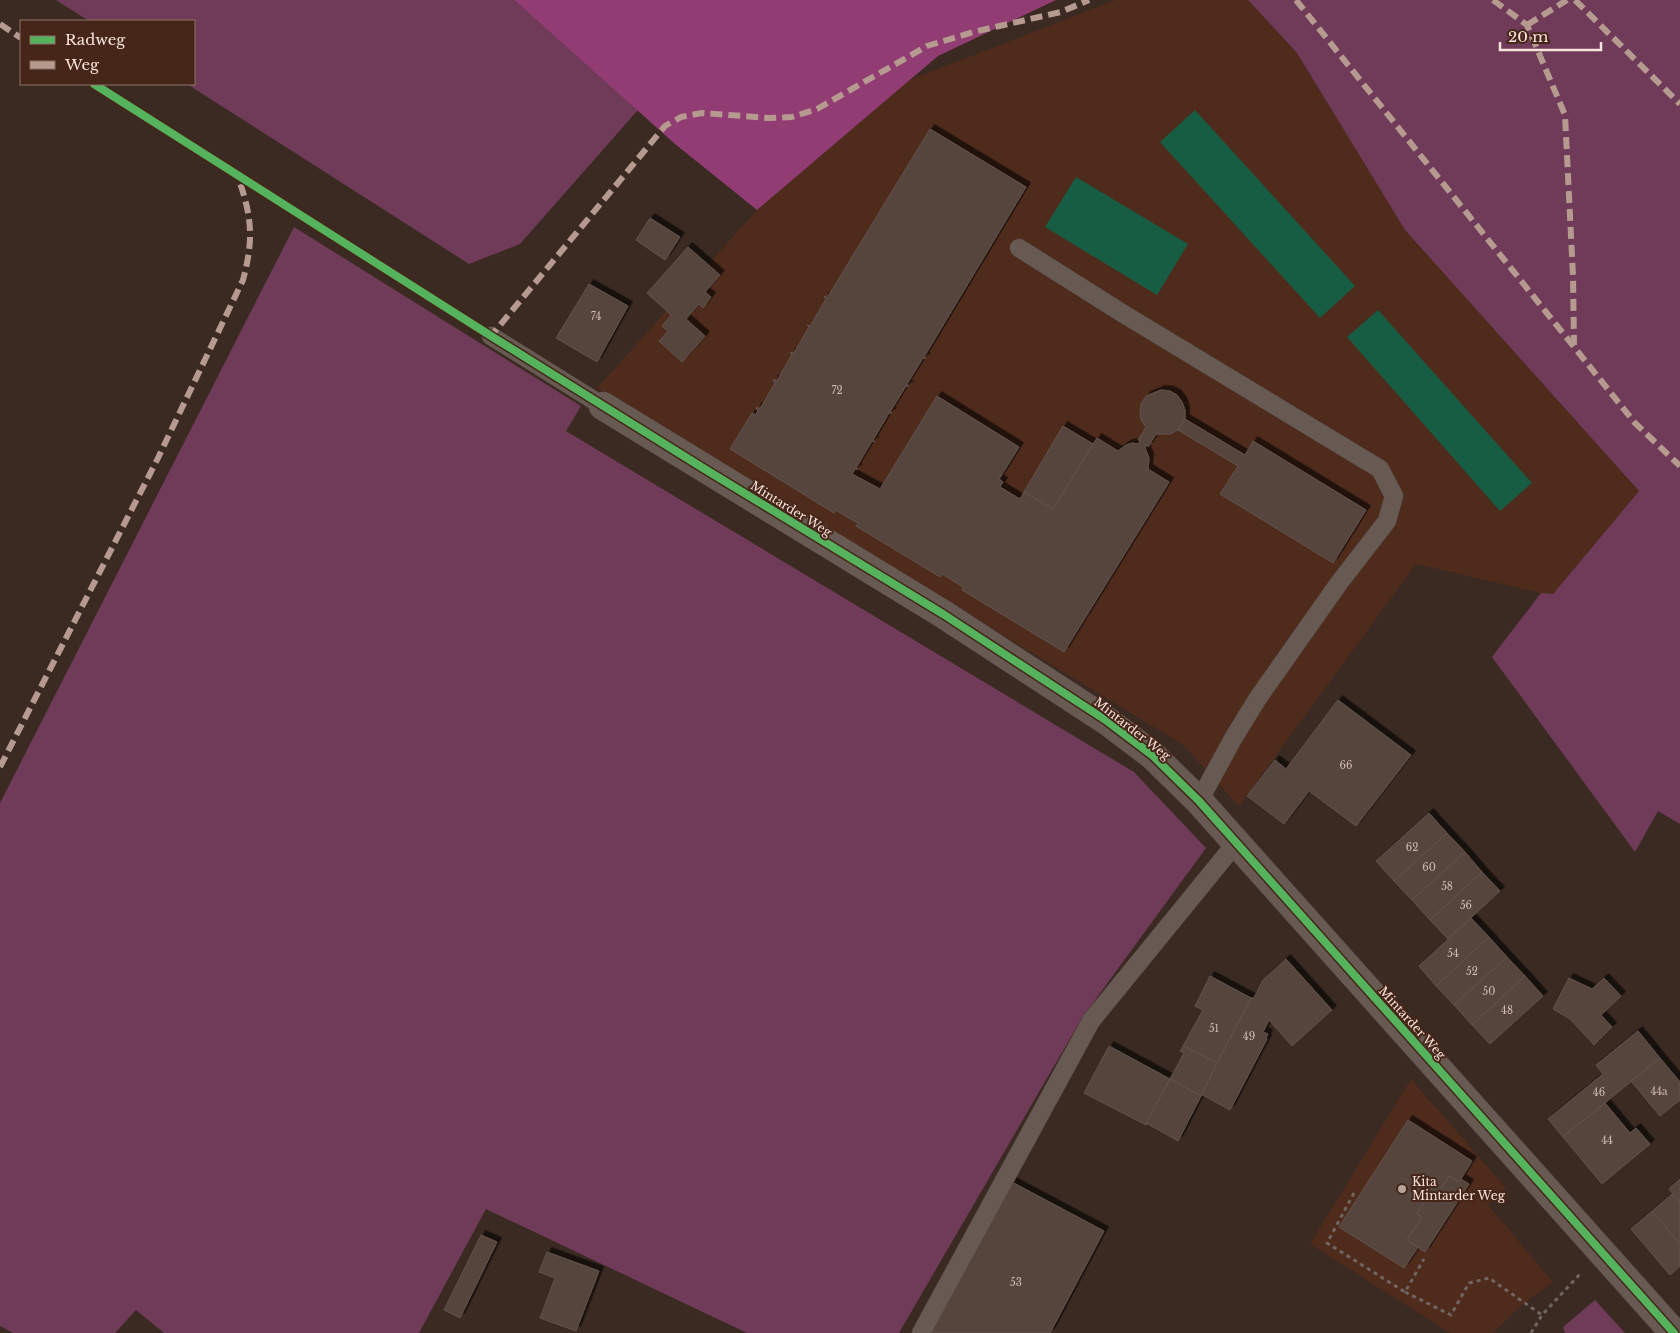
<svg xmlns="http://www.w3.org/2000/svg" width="1680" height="1333" font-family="'Libre Baskerville',serif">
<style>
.built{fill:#4f2b1c}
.green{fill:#6f3b58}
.forest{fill:#913c72}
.water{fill:#175d43}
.building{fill:#57453c;stroke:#61534c;filter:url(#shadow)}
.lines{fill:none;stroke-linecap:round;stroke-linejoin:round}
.service-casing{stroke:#54453f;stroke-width:19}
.minor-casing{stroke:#54453f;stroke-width:29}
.path{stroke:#706560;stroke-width:3;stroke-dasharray:4 4;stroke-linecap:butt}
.service{stroke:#675a53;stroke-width:18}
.minor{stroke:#675a53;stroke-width:28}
.quiet{stroke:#b69a8f;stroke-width:6;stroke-dasharray:12 6;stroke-linecap:butt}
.cycleway-casing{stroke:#452618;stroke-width:11}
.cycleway{stroke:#56b35d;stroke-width:8}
.poi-dot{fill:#b7a39b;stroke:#452618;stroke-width:2}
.labels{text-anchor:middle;stroke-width:4;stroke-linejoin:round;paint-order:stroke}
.number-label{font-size:10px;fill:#d1bcb4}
.street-label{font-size:12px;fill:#fae4dc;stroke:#452618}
.poi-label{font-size:12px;fill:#fae4dc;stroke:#452618;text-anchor:start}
</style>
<defs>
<filter id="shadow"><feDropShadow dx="4.5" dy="-4.5" stdDeviation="0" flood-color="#0009"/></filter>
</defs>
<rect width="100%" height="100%" fill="#3a2a22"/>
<!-- built -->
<g class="built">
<path d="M1116 0H1248L1297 53 1405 230 1639 491 1553 594 1541 593 1416 564 1239 806 1182 744 597 388 757 210 910 80Z"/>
<path d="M1411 1079 1506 1188 1488 1205 1553 1282 1524 1303 1493 1333H1450L1310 1244Z"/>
</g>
<!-- green -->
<g class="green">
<path d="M56 0H514L638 110 520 244 469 264 187 84H194V21H89Z"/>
<path d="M1248 0H1680V824L1658 811 1635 852 1492 657 1541 593 1553 594 1639 491 1405 230 1297 53Z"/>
<path d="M294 227 581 406 566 431 1134 772 1206 848 1082 1018 899 1333H747L486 1209 419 1333H164L136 1310 115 1333H13L0 1326V803Z"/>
<path d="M1595 1300 1625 1333H1565L1563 1327Z"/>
</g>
<!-- forest -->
<path class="forest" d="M514 0H1056L938 56 757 210 675 144Z"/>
<!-- water -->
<g class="water">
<path d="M1195 110 1355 286 1320 318 1160 142Z"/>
<path d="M1076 177 1188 244 1157 295 1045 227Z"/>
<path d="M1378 310 1532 483 1500 511 1347 337Z"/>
</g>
<!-- building -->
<g class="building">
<path d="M930 129 1026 187 924 357 926 358H923L907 384 909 386H906L890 412 892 413H889L873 440 875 442 872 441 856 468 858 469H855L852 474 880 489 937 396 1019 447 999 479 1003 482 1000 487 1020 499 1024 492 1053 509 1097 438 1118 451 1126 445 1132 443 1138 444 1140 441 1138 440 1146 427 1141 420 1140 412 1141 404 1146 396 1161 390 1170 391 1177 395 1182 402 1185 410V419L1178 430 1170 434H1156L1148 447 1146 445 1145 448 1149 458 1148 469 1169 482 1064 652 962 590 963 587 942 574 940 577 856 526 858 523 847 517 836 510 834 513 730 449 752 413 756 415 758 410 756 409 757 407 760 409 775 383 773 381 774 379 777 381 792 354 790 353 791 352 794 353 809 327 807 325 810 326 826 299 824 297 825 296 827 298Z"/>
<path d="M650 218 680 237 665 260 636 240Z"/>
<path d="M688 247 720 275 705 292 711 297 703 308 699 304 686 319 705 336 682 362 659 341 668 331 662 326 671 315 647 293Z"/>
<path d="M589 284 628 306 597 362 556 338Z"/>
<path d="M1185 419 1245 455 1253 441 1366 510 1333 563 1220 494 1238 466 1178 430Z"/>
<path d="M1063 426 1093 444 1053 509 1024 492Z"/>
<path d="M1338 700 1411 755 1356 826 1309 791 1284 824 1247 796 1275 760 1286 769Z"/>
<path d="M1429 813 1447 833 1394 881 1376 861Z"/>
<path d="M1447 833 1465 852 1412 900 1394 881Z"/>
<path d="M1465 852 1482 872 1430 920 1412 900Z"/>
<path d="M1482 872 1500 891 1448 939 1430 920Z"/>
<path d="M1471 918 1489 937 1436 986 1419 966Z"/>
<path d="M1489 937 1507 957 1454 1005 1436 986Z"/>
<path d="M1507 957 1525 976 1472 1025 1454 1005Z"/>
<path d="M1286 959 1332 1010 1292 1046 1269 1020 1263 1032 1268 1034 1266 1038 1267 1039 1230 1110 1201 1094 1251 998H1254L1263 980Z"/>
<path d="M1210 976 1251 998 1217 1063 1183 1046 1203 1010 1195 1006Z"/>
<path d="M1525 976 1543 996 1490 1044 1472 1025Z"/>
<path d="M1569 978 1592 989 1604 978 1621 996 1601 1015 1612 1027 1594 1045 1570 1019 1553 1009Z"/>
<path d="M1638 1031 1660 1058 1563 1137 1548 1119 1603 1074 1596 1065Z"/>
<path d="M1109 1046 1170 1079 1146 1125 1084 1093Z"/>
<path d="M1183 1046 1217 1063 1201 1096 1170 1079 1184 1053 1180 1051Z"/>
<path d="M1660 1058 1680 1082V1100L1660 1116 1631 1081Z"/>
<path d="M1170 1079 1201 1096 1178 1141 1146 1123Z"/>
<path d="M1605 1103 1630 1133 1636 1128 1650 1144 1602 1184 1563 1137Z"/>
<path d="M1408 1120 1472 1161 1459 1182 1449 1176 1434 1199 1429 1196 1417 1214 1422 1217 1407 1240 1418 1247 1404 1268 1339 1227Z"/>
<path d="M1449 1176 1459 1182 1461 1179 1469 1184 1425 1252 1407 1240 1422 1217 1417 1214 1429 1196 1434 1199Z"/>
<path d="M1680 1179V1203L1669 1189Z"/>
<path d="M1008 1180 1104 1231 1050 1333H928Z"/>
<path d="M1672 1194 1680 1203V1244L1652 1211Z"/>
<path d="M1652 1211 1680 1244V1266L1670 1275 1631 1229Z"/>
<path d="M481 1235 497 1242 460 1318 444 1310Z"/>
<path d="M547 1252 599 1271 576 1331 540 1318 555 1278 539 1272Z"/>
</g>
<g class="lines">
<defs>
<g id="service">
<path d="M1019 248 1122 313 1380 469 1394 496 1387 521 1339 583 1258 698 1234 737 1199 801"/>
<path d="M491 336 603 406"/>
<path d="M921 1333 1091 1021 1236 843"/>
</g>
<path id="minor" d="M603 406 943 614 1107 721 1152 755 1199 801 1674 1333"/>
</defs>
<!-- service casing -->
<use href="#service" class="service-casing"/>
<!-- minor casing -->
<use href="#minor" class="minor-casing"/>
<!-- path -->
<g class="path">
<path d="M1354 1193 1327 1243 1405 1292 1424 1259"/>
<path d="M1405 1292 1451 1315 1469 1283 1489 1278 1542 1315"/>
<path d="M1531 1333 1542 1315 1580 1274"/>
</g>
<!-- service -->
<use href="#service" class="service"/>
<!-- minor -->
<use href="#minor" class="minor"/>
<!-- quiet -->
<g class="quiet">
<path d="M1296 0 1635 423 1680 466"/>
<path d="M1493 0 1527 25 1565 115 1573 276 1574 345"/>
<path d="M1575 0 1680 104"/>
<path d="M0 24 21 38"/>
<path d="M1527 25 1567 0"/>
<path d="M488 335 491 336 665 126 681 117 702 113 769 118 792 117 817 109 927 46 973 32 1061 12 1089 0"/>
<path d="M0 767 158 458 243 280C254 239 252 217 238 177"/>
</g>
<defs>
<path id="cycleway" d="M94 84 491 336 703 468 943 614 1107 721 1152 755 1199 801 1674 1333"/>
</defs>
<!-- cycleway casing -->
<use href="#cycleway" class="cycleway-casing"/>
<!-- cycleway -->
<use href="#cycleway" class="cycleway"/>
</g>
<!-- markers -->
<circle class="poi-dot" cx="1402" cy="1189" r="5"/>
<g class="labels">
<!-- number labels -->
<g class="number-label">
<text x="596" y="320">74</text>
<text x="837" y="394">72</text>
<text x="1346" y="769">66</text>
<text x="1412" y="851">62</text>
<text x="1429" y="871">60</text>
<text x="1447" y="890">58</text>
<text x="1466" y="909">56</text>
<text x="1453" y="957">54</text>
<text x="1472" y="975">52</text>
<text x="1489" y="995">50</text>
<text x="1507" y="1014">48</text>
<text x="1214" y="1032">51</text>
<text x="1249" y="1040">49</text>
<text x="1659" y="1095">44a</text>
<text x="1599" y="1096">46</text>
<text x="1607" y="1144">44</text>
<text x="1016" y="1286">53</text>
</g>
<!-- street labels -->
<g class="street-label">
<text transform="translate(791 509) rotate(32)" y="4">Mintarder Weg</text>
<text transform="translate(1132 729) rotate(38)" y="4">Mintarder Weg</text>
<text transform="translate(1412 1023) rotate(48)" y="4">Mintarder Weg</text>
</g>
<!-- poi labels -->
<g class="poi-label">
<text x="1412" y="1186">Kita<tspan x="1412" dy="14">Mintarder Weg</tspan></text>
</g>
</g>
<!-- legend -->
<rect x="20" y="20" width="175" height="65" fill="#452618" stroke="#8d7266"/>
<rect x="30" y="36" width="25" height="8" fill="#56b35d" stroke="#8d7266"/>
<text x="65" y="45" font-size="15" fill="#fae4dc">Radweg</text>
<rect x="30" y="61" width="25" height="8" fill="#b69a8f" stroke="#8d7266"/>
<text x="65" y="70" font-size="15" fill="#fae4dc">Weg</text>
<!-- scale -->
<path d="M1500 42v8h101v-8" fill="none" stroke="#fae4dc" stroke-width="2.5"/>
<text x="1508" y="42" font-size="15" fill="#fae4dc" stroke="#452618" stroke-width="4" paint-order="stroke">20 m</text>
</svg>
